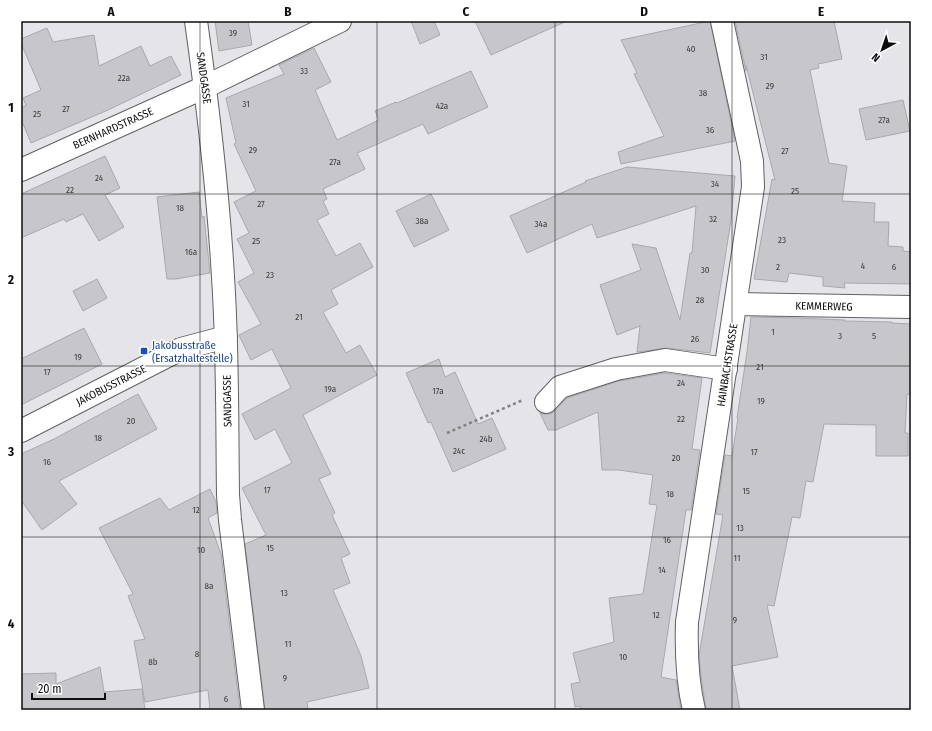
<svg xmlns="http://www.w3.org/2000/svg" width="932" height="731" font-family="'Fira Sans Condensed',sans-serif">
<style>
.building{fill:#c7c7cb;stroke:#a9a9ad}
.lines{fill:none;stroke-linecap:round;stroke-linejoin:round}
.minor-casing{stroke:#616165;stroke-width:24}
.path{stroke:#818184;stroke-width:2.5;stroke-dasharray:3 3;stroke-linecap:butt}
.minor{stroke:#fff;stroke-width:22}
.grid{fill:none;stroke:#0e0e0f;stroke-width:1;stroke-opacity:0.55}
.transit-dot{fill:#1a4fb4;stroke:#fff;stroke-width:1.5}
.labels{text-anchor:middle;stroke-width:3;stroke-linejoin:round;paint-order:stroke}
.number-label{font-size:9px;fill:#3c3c3e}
.street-label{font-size:11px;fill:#0e0e0f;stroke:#fff}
.transit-label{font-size:11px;fill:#164399;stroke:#fff;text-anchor:start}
.neatline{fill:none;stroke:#0e0e0f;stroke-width:1.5}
.grid-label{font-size:13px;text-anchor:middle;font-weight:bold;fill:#0e0e0f}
</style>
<rect width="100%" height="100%" fill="#e4e4e9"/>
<!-- building -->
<g class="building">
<path d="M215 21H248L252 45 219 51Z"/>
<path d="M411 21H434L440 35 420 44Z"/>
<path d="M475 21H567L491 55Z"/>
<path d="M710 21 735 141 621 164 618 152 664 136 634 74 637 73 621 40Z"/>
<path d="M735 21H834L842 59 818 64 819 68 810 70 829 163 847 166 842 201 875 203 874 222H889L888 246 903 247V251L911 252V284L844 283 845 288 823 286V277L789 273 787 282 754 279 772 179 775 180 746 65V71Z"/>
<path d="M47 28 53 42 94 35 99 66 141 46 150 66 171 56 181 75 108 110 31 143 21 119V109L26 105 23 98 41 90 21 43V39Z"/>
<path d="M314 48 331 82 315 90 337 140 379 120 375 111 396 102 397 103 471 71 488 107 428 134 423 124 357 153 365 169 323 189 327 199 323 201 329 214 317 220 336 256 360 243 373 267 331 290 338 304 323 312 346 353 360 345 377 375 303 415 331 474 319 479 335 513 332 515 350 554 341 558 350 583 333 590 361 656 369 688 307 702 308 710H265L245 544 266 535 242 488 292 463 275 429 255 440 242 414 291 388 272 349 251 360 239 335 261 324 238 282 254 273 237 239 249 233 234 202 256 191 234 144 236 143 226 98 284 74 279 65Z"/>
<path d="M903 100 910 131 866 140 859 109Z"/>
<path d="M105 156 120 188 105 195 124 227 99 241 83 214 66 222 64 219 21 238V194Z"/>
<path d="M627 167 735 176 731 220 710 353 667 348 637 352 640 326 617 335 600 285 641 270 632 244 656 248 680 320 690 253H692L696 206 597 238 592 224 527 253 510 216 586 182 585 181Z"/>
<path d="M199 192 202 218 204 216 210 273 176 279H167L157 197Z"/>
<path d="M431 194 449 230 414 247 396 211Z"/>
<path d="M97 279 107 298 83 311 73 291Z"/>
<path d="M751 317 797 318 845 320V321L892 322V323L911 324V394H907L905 433H908V456H876V425L824 424 813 482 806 481 800 518 792 517 774 606 767 605 778 657 732 666 740 710H706L701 676 699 655 723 515 716 514 725 455 732 456 738 418H737L747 352Z"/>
<path d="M84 328 102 364 21 405V359Z"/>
<path d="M439 359 445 377 455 372 478 424 492 418 506 449 453 472 431 422 428 423 406 373Z"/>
<path d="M665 373 702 378 692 449 700 450 691 510H686L661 677 676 680 681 710H581L580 706 575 707 571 684 580 682 573 653 614 642 609 598 643 594 657 505 649 504 653 475 619 470H602L598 412 556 430H548L540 413 544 414H550L555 411 567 398 619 381Z"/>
<path d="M138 394 157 429 59 481 77 504 42 530 21 500V454L54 439Z"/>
<path d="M210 489 216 502 217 513 208 518 221 554 240 710H210L208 690 145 702 134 641 145 639 128 596 133 594 99 528 160 498 169 510Z"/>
<path d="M100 667 104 692 142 689 145 710H21V674L56 673V684Z"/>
</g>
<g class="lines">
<defs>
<g id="minor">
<path d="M196 21C208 106 218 191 223 277 228 350 227 423 228 495L230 520 253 710"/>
<path d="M21 170 205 87 340 21"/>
<path d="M736 304 911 307"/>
<path d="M546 402 560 387 616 369 665 360 726 369"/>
<path d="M21 431 181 349 226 337"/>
<path d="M694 710C687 681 686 652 687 622L753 187 752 161 722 21"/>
</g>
</defs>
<!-- minor casing -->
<use href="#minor" class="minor-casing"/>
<!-- path -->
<path class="path" d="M447 433 523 400"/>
<!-- minor -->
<use href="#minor" class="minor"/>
</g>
<!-- grid -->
<path class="grid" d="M200 21V710M377 21V710M555 21V710M732 21V710M21 194H911M21 366H911M21 537H911"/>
<!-- markers -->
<rect class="transit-dot" x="140" y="347" width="8" height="8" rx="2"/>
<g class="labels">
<!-- number labels -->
<g class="number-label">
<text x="233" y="36">39</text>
<text x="691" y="52">40</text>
<text x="764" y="60">31</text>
<text x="304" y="74">33</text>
<text x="124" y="81">22a</text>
<text x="770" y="89">29</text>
<text x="703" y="96">38</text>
<text x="246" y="107">31</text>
<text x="442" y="109">42a</text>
<text x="66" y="112">27</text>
<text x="37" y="117">25</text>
<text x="884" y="123">27a</text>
<text x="710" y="133">36</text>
<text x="253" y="153">29</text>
<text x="785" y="154">27</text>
<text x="335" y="165">27a</text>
<text x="99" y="181">24</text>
<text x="715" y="187">34</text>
<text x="70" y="193">22</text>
<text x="795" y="194">25</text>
<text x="261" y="207">27</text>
<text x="180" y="211">18</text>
<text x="713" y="222">32</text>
<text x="422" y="224">38a</text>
<text x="541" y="227">34a</text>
<text x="782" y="243">23</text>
<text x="256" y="244">25</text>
<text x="191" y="255">16a</text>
<text x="863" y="269">4</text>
<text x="778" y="270">2</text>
<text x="894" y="270">6</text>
<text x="705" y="273">30</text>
<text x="270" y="278">23</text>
<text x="700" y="303">28</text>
<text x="299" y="320">21</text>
<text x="773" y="335">1</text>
<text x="840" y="339">3</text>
<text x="874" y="339">5</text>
<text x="695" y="342">26</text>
<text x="78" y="360">19</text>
<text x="760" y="370">21</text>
<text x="47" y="375">17</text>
<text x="681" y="386">24</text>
<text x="330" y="392">19a</text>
<text x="438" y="394">17a</text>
<text x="761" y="404">19</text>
<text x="681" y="422">22</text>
<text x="131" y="424">20</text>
<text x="98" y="441">18</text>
<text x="486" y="442">24b</text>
<text x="459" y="454">24c</text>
<text x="754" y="455">17</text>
<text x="676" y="461">20</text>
<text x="47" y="465">16</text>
<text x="267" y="493">17</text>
<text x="746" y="494">15</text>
<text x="670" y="497">18</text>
<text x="196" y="513">12</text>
<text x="740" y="531">13</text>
<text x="667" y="543">16</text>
<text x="270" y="551">15</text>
<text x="201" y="553">10</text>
<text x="737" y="561">11</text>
<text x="662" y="573">14</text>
<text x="209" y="589">8a</text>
<text x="284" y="596">13</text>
<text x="656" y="618">12</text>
<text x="735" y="623">9</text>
<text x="288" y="647">11</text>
<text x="197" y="657">8</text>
<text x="623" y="660">10</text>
<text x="153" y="665">8b</text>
<text x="285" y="681">9</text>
<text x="226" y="702">6</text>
</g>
<!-- street labels -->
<g class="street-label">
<text transform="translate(204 78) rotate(82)" y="4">SANDGASSE</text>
<text transform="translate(113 128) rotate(-24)" y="4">BERNHARDSTRASSE</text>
<text transform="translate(824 306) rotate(1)" y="4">KEMMERWEG</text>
<text transform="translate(727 365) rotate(-81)" y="4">HAINBACHSTRASSE</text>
<text transform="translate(111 385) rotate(-27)" y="4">JAKOBUSSTRASSE</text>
<text transform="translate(227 401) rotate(-91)" y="4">SANDGASSE</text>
</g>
<!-- transit labels -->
<g class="transit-label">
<text x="152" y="349">Jakobusstraße<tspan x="152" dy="13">(Ersatzhaltestelle)</tspan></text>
</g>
</g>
<!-- border -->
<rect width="932" height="731" fill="none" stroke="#ffffff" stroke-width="44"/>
<!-- north arrow -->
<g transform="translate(882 50) rotate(220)" stroke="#ffffff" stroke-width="3" paint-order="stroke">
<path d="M0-3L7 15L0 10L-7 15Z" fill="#0e0e0f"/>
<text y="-6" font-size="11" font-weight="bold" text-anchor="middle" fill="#0e0e0f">N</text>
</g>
<!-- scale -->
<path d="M32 693v6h73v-6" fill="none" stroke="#0e0e0f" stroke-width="2"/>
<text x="38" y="693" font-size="12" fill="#0e0e0f" stroke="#ffffff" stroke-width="3" paint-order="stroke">20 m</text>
<rect x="22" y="22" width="888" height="687" class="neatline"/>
<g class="grid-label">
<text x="111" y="16">A</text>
<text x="288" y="16">B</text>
<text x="466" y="16">C</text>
<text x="644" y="16">D</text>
<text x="821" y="16">E</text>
<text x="11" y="112">1</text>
<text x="11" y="284">2</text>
<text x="11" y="456">3</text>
<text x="11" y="628">4</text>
</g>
</svg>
